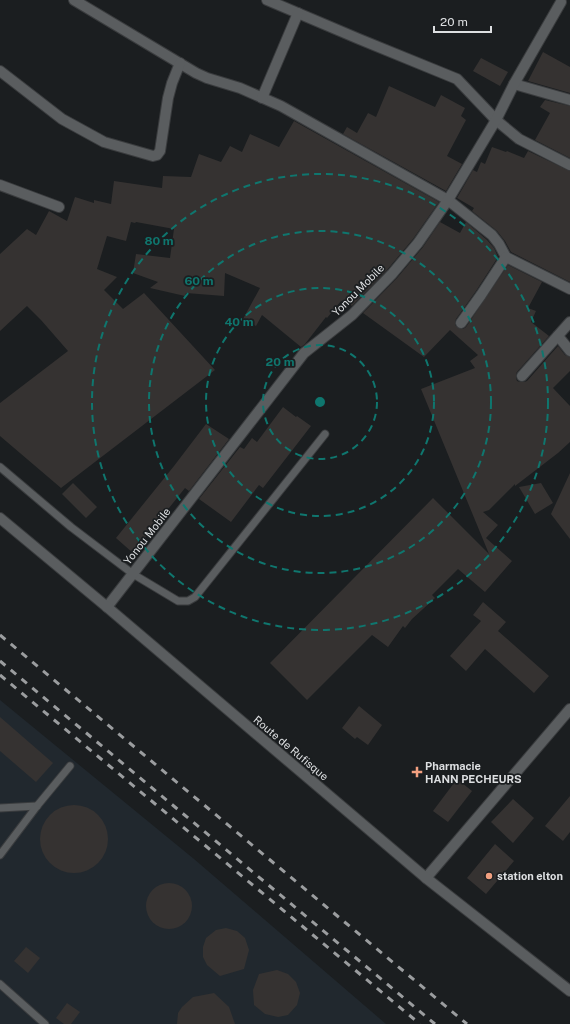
<svg xmlns="http://www.w3.org/2000/svg" width="570" height="1024" font-family="'Public Sans',sans-serif">
<style>
.built{fill:#21282e}
.building{fill:#353231}
.lines{fill:none;stroke-linecap:round;stroke-linejoin:round}
.lane-casing{stroke:#3a3c3e;stroke-width:9}
.street-casing{stroke:#3a3c3e;stroke-width:12}
.secondary-casing{stroke:#3a3c3e;stroke-width:12}
.lane{stroke:#5a5d5f;stroke-width:7}
.street{stroke:#5a5d5f;stroke-width:10}
.secondary{stroke:#5a5d5f;stroke-width:10}
.rail{stroke:#9b9d9f;stroke-width:3;stroke-dasharray:7 7;stroke-linecap:butt}
.ring{fill:none;stroke:#0f766e;stroke-width:2;stroke-dasharray:7 5}
.poi-dot{fill:#f2a080;stroke:#1b1e20;stroke-width:1.5}
.labels{text-anchor:middle;stroke-width:3.5;stroke-linejoin:round;paint-order:stroke}
.street-label{font-size:11px;fill:#dddfe1;stroke:#1b1e20}
.poi-label{font-size:11px;font-weight:bold;fill:#dddfe1;stroke:#1b1e20;text-anchor:start}
.centre{fill:#0f766e;stroke:#1b1e20;stroke-width:2}
.ring-label{font-size:12px;text-anchor:middle;font-weight:bold;fill:#0f766e;stroke:#1b1e20;stroke-width:3.5;stroke-linejoin:round;paint-order:stroke}
</style>
<rect width="100%" height="100%" fill="#1b1e20"/>
<!-- built -->
<path class="built" d="M0 700 194 859 386 1024H0Z"/>
<!-- building -->
<g class="building">
<path d="M543 52 570 67V93L528 81Z"/>
<path d="M481 58 508 72 500 86 473 71Z"/>
<path d="M389 86 435 107 441 95 465 108 461 116 466 120 447 156 462 164 446 191 343 134 347 127 357 133 368 113 376 117Z"/>
<path d="M545 100 570 106V158L535 140 550 113 540 107Z"/>
<path d="M294 121 439 202 413 239 387 270 352 306 348 303 347 305 341 301 327 318 326 317 305 344 301 347 262 315 256 326 243 319 260 288 225 273 224 296 186 293 185 296 150 288 158 282 133 273 136 254 170 258 174 229 136 222 135 223 131 222 126 241 107 236 97 269 117 277 104 290 123 309 144 293 215 370 61 488 0 436V403L68 351 41 320 27 306 0 331V254L27 229 36 235 49 211 67 221 75 197 94 203V200L111 204 114 181 162 188 163 176 191 177 199 154 221 162 230 146 242 152 250 134 279 147Z"/>
<path d="M492 147 506 152 507 151 524 158 528 151 570 171V282L511 252 505 241 497 231 472 211 474 208 457 198 473 170 477 172 481 162 485 164Z"/>
<path d="M440 222 460 233 466 222 487 240 494 248 498 257 476 291 456 319 455 322V325L458 328 463 329 466 327 508 265 542 282 528 308 536 311 531 322 549 336 517 372 516 374V378L517 381 520 382H524L527 381 558 346 565 355 570 357V371L553 388 570 406V442L558 453 515 486V484L489 510 483 512 498 525 486 538 512 561 485 592 458 569 432 595 435 598 412 619 405 628 403 626 388 647 372 635 307 700 270 663 433 498 489 554 421 389 475 368 470 361 478 355 450 330 424 357 363 313 397 278 423 247Z"/>
<path d="M283 407 296 417 297 416 311 426 263 488 259 485 231 522 199 499 240 447 244 449 252 438 257 442Z"/>
<path d="M206 424 229 439 189 491 185 488 133 553 116 538 174 466Z"/>
<path d="M570 473V539L551 514Z"/>
<path d="M73 483 97 507 86 518 62 494Z"/>
<path d="M541 483 553 503 535 514 519 487Z"/>
<path d="M483 602 506 622 498 631 549 676 534 693 485 649 466 671 450 656 481 621 473 615Z"/>
<path d="M359 706 382 725 368 745 357 737 355 739 342 728Z"/>
<path d="M0 717 53 763 36 782 0 751Z"/>
<path d="M457 779 472 791 448 822 433 811Z"/>
<path d="M570 796V832L563 841 545 826Z"/>
<path d="M513 799 534 818 513 843 491 822Z"/>
<circle cx="74" cy="839" r="34"/>
<path d="M495 844 514 861 486 894 467 878Z"/>
<circle cx="169" cy="906" r="23"/>
<path d="M226 928 237 931 245 938 249 950 244 969 220 976 207 965 203 957V947L206 938 216 930Z"/>
<path d="M26 947 40 958 28 973 14 961Z"/>
<path d="M277 970 288 974 296 982 300 993 297 1005 288 1015 278 1017 265 1014 254 1005 253 990 259 974Z"/>
<path d="M214 993 229 1007 235 1024H177L178 1013 182 1007 193 997Z"/>
<path d="M67 1003 80 1012 71 1024H64L56 1018Z"/>
</g>
<g class="lines">
<defs>
<g id="lane">
<path d="M0 467 71 527 133 574 178 601H188L195 597 325 434"/>
<path d="M0 808 37 806"/>
<path d="M0 855 37 806 70 766"/>
<path d="M0 984 45 1024"/>
</g>
<g id="street">
<path d="M74 0 196 73 207 78 240 88 281 106 448 200 492 235 499 244 506 257 570 289"/>
<path d="M267 0 359 39 457 79 496 120 519 139 570 165"/>
<path d="M0 71 62 119 104 142 153 156 157 155 160 151 168 98 172 83 180 63"/>
<path d="M514 84 570 100"/>
<path d="M262 98 298 13"/>
<path d="M0 185 59 207"/>
<path d="M461 323 481 295 506 257"/>
<path d="M558 336 570 351"/>
<path d="M522 376 570 322"/>
<path d="M107 607 304 353 352 315 392 274 418 243 448 200 496 120 514 84 561 2"/>
<path d="M426 878 570 709"/>
</g>
<path id="secondary" d="M0 518 107 607 426 878 570 991"/>
</defs>
<!-- lane casing -->
<use href="#lane" class="lane-casing"/>
<!-- street casing -->
<use href="#street" class="street-casing"/>
<!-- secondary casing -->
<use href="#secondary" class="secondary-casing"/>
<!-- lane -->
<use href="#lane" class="lane"/>
<!-- street -->
<use href="#street" class="street"/>
<!-- secondary -->
<use href="#secondary" class="secondary"/>
<!-- rail -->
<g class="rail">
<path d="M0 635 467 1024"/>
<path d="M0 661 435 1024"/>
<path d="M0 675 420 1024"/>
</g>
</g>
<!-- distance rings -->
<g class="ring">
<circle cx="320" cy="402" r="57"/>
<circle cx="320" cy="402" r="114"/>
<circle cx="320" cy="402" r="171"/>
<circle cx="320" cy="402" r="228"/>
</g>
<!-- markers -->
<g class="poi-dot">
<path d="M415 766h4v4h4v4h-4v4h-4v-4h-4v-4h4z"/>
<circle cx="489" cy="876" r="4"/>
</g>
<g class="labels">
<!-- street labels -->
<g class="street-label">
<text transform="translate(358 290) rotate(-45)" y="4">Yonou Mobile</text>
<text transform="translate(147 536) rotate(-52)" y="4">Yonou Mobile</text>
<text transform="translate(291 748) rotate(40)" y="4">Route de Rufisque</text>
</g>
<!-- poi labels -->
<g class="poi-label">
<text x="425" y="770">Pharmacie<tspan x="425" dy="13">HANN PECHEURS</tspan></text>
<text x="497" y="880">station elton</text>
</g>
</g>
<circle cx="320" cy="402" r="6" class="centre"/>
<g class="ring-label">
<text x="159" y="245">80 m</text>
<text x="199" y="285">60 m</text>
<text x="239" y="326">40 m</text>
<text x="280" y="366">20 m</text>
</g>
<!-- scale -->
<path d="M434 26v6h57v-6" fill="none" stroke="#dddfe1" stroke-width="2"/>
<text x="440" y="26" font-size="12" fill="#dddfe1" stroke="#1b1e20" stroke-width="3" paint-order="stroke">20 m</text>
</svg>
